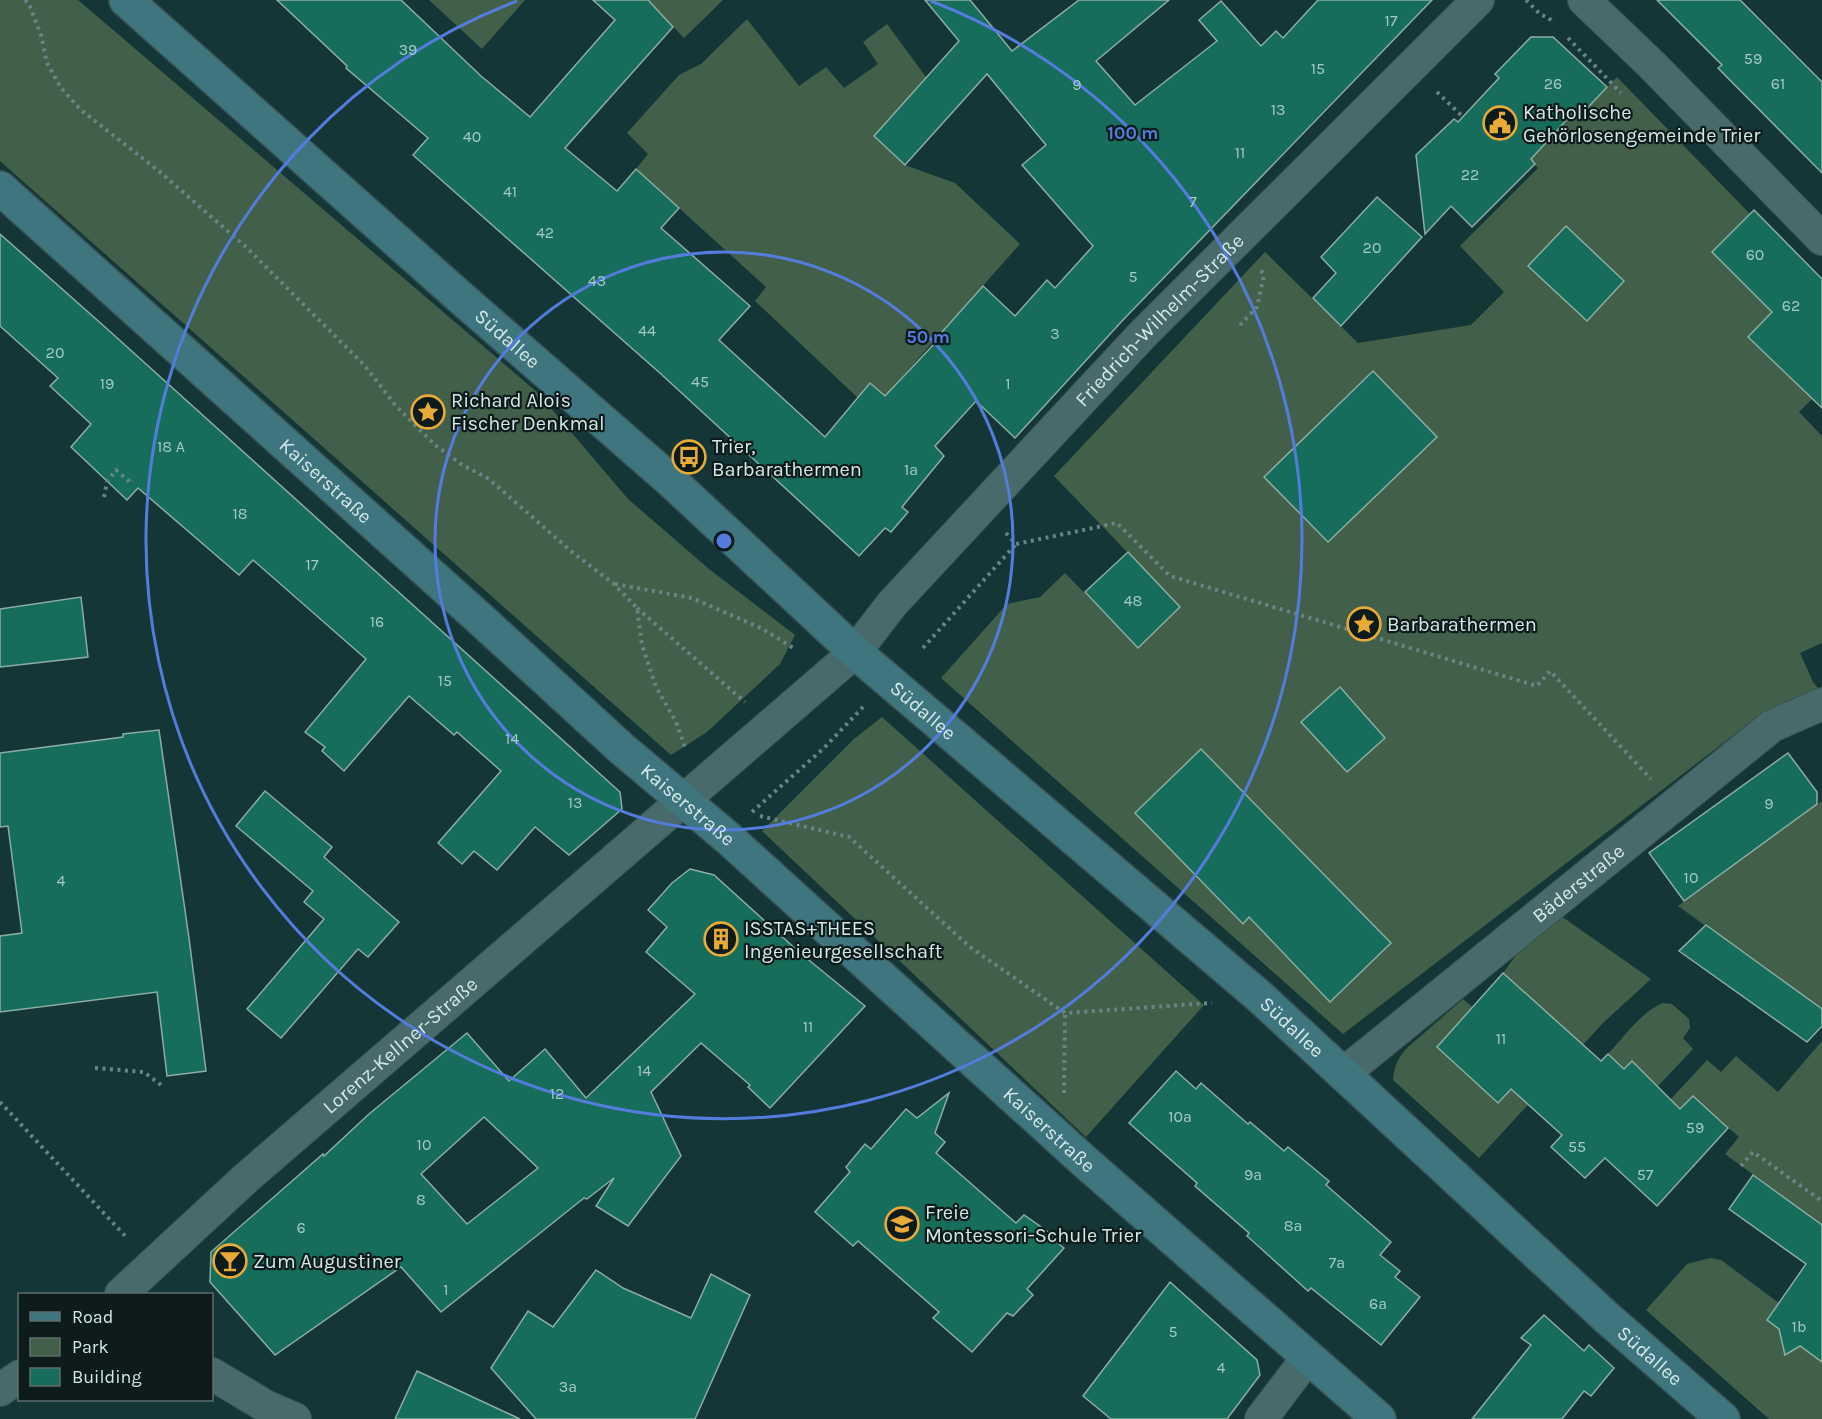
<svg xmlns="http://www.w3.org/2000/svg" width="1822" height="1419" font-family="Karla,sans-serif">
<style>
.green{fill:#426049}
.building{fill:#166d5b;stroke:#8cada3;stroke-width:1.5;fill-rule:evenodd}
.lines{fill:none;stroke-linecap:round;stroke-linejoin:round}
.minor-casing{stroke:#375253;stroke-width:34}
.secondary-casing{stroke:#375253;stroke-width:36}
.path{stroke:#6a8485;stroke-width:4;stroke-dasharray:3 4.5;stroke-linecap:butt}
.minor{stroke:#486a6b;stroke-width:32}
.secondary{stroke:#3f757f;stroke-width:33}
.ring{fill:none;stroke:#547cdd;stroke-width:3}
.labels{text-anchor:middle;stroke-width:4.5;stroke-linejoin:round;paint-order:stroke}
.number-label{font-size:16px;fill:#a5c9c5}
.poi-label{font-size:20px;fill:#d5e8e8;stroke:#0d1b1b;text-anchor:start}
.street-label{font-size:20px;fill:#d5e8e8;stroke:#0d1b1b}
.centre{fill:#547cdd;stroke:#0d1b1b;stroke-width:3}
.ring-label{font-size:18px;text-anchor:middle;font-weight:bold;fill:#547cdd;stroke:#0d1b1b;stroke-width:4.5;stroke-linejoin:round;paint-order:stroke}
</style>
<rect width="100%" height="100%" fill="#153637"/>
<!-- green -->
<g class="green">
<path d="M0 0H78L538 393 628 499 709 569 795 635 780 664 707 732 671 755 0 161Z"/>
<path d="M429 0H525L482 49Z"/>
<path d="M648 0H723L684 38Z"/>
<path d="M747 19 799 86 826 67 844 88 878 64 863 42 887 24 926 77 874 136 905 165 955 183 1020 244 885 396 870 383 858 398 755 301 766 287 636 169 648 154 627 133 679 75 701 64Z"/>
<path d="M1617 77 1750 214 1713 252 1772 312 1748 337 1822 389 1799 412 1822 436V643L1800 653 1813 682 1821 692 1760 715 1343 1034 941 678 1007 604 1040 597 1065 573 1138 648 1180 607 1054 476 1265 252 1358 343 1471 325 1504 292 1460 246 1538 168 1530 159 1572 114 1578 118Z"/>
<path d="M882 717 1204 1005 1086 1137 762 831 854 739Z"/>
<path d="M1822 801V1009L1678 906Z"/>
<path d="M1561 916 1651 979 1603 1023 1479 1158 1393 1080C1394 1066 1398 1058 1407 1048L1463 999 1472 1007 1437 1047 1498 1103 1566 1030 1503 973 1516 955Z"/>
<path d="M1663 1003 1672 1004 1689 1019 1690 1028 1683 1038 1693 1049 1658 1086 1633 1062 1624 1069 1608 1054C1624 1037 1641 1012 1663 1003Z"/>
<path d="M1822 1041V1225L1725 1154 1739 1137 1693 1096 1669 1121 1659 1112 1707 1060 1721 1072 1736 1056 1778 1092Z"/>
<path d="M1710 1258 1721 1260 1779 1303 1784 1332 1781 1339 1783 1347 1792 1351 1800 1346 1822 1362V1419H1769L1646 1310 1687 1264Z"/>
</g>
<!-- building -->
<g class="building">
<path d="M277 0H401L481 76 530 117 615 20 593 0H648L673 27 565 148 617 191 636 169 679 208 661 228 750 306 719 340 825 437 870 383 885 396 936 342 934 341 983 286 1015 316 1047 280 1055 288 1093 246 1022 165 1046 145 987 74 905 165 874 136 959 41 925 0H970L1012 51 1079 0H1169L1096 61 1135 105 1217 41 1199 20 1221 1 1261 46 1276 31 1283 38 1318 0H1432L1122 321 1015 438 976 401 935 446 944 456 902 507 908 512 891 532 885 528 859 556 661 374 413 155 428 138 346 68 347 66Z"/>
<path d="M1657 0H1740L1822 82V173L1718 68 1722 65Z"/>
<path d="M1531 37H1553L1607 87 1578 118 1572 114 1531 159 1535 164 1472 227 1451 206 1425 234 1416 155 1454 119 1458 122 1499 78 1495 74Z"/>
<path d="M1377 197 1422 237 1341 326 1313 298 1336 273 1321 257Z"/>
<path d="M1754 210 1822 279V408L1748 337 1772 312 1712 252Z"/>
<path d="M1566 226 1624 281 1587 321 1528 266Z"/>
<path d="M0 234 105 327 620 792 622 809 569 855 535 827 497 870 474 851 462 864 438 843 501 771 457 732 454 735 409 696 344 771 322 751 325 747 305 732 366 659 253 560 239 575 138 488 127 500 71 447 91 424 50 386 58 378 0 326Z"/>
<path d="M1373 371 1437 437 1328 542 1264 477Z"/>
<path d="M1128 552 1180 607 1138 648 1085 592Z"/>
<path d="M81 597 88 657 0 667V609Z"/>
<path d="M1340 687 1385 738 1347 772 1301 722Z"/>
<path d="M159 730 189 938 206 1071 167 1076 157 992 0 1012V936L22 933 8 826 0 827V753L123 737V734Z"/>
<path d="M1201 749 1391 943 1330 1002 1249 917 1243 924 1135 813Z"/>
<path d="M1788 753 1817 792V804L1684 901 1649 853Z"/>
<path d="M265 791 332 847 324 857 399 922 368 957 358 949 281 1038 247 1009 324 919 304 902 313 891 236 826Z"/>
<path d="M690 869 714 875 799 952 865 1006 770 1108 748 1087 750 1085 701 1043 651 1092 681 1156 628 1226 596 1206 614 1178 587 1199 584 1198 441 1312 401 1267 275 1355 210 1282 211 1252 323 1154 324 1156 369 1114 467 1033 509 1081 545 1049 586 1098 695 994 646 952 667 927 648 910 672 883ZM484 1117 538 1168 467 1224 421 1174Z"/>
<path d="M1706 925 1822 1009V1026L1807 1042 1679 951Z"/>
<path d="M1503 973 1601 1061 1608 1054 1624 1069 1632 1061 1680 1109 1693 1096 1728 1128 1657 1206 1605 1158 1585 1178 1551 1147 1562 1135 1511 1089 1498 1103 1437 1047Z"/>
<path d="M1176 1071 1196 1089 1201 1083 1248 1124 1250 1122 1284 1151 1288 1147 1329 1181 1326 1185 1391 1242 1380 1255 1400 1271 1395 1277 1420 1297 1381 1345 1311 1288 1308 1291 1247 1236 1249 1233 1195 1186 1197 1183 1129 1123Z"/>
<path d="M949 1093 935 1133 945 1142 936 1153 1016 1223 1024 1215 1054 1236 1053 1239 1064 1248 1027 1289 1033 1295 1013 1316 1007 1313 972 1352 933 1318 939 1312 858 1241 853 1246 815 1212 850 1172 846 1167 865 1144 871 1149 906 1109 917 1118Z"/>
<path d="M1753 1175 1822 1225V1362L1800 1346 1785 1355 1779 1329 1767 1320 1806 1264 1729 1209Z"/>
<path d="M596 1270 623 1288 691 1318 711 1274 750 1295 695 1419H536L491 1368 528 1311 553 1327Z"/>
<path d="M1170 1282 1257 1360 1260 1375 1227 1419H1111L1083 1396Z"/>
<path d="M1544 1315 1584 1351 1589 1345 1614 1368 1591 1396 1584 1391 1562 1419H1472L1531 1345 1521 1338Z"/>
<path d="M417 1371 520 1419H395Z"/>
</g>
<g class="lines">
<defs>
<g id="minor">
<path d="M1584 0 1652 65 1822 239"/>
<path id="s1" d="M1343 1074 1772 726 1822 704"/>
<path id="s2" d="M121 1294 245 1179 855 652 892 604 1142 335 1478 0"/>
<path d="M212 1374 267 1407 295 1419"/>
<path d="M0 1390 20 1376"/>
<path d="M1261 1419 1308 1357"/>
</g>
<g id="secondary">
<path id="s3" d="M126 0 452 290 670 480 855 652 1260 997 1606 1317 1723 1419"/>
<path id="s4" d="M0 188 478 617 622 749 728 838 1084 1161 1379 1419"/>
</g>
</defs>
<!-- minor casing -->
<use href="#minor" class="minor-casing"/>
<!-- secondary casing -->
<use href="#secondary" class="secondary-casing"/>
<!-- path -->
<g class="path">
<path d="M25 0 29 4 41 35 47 63 61 88 81 110 160 172 246 247 365 366 396 406 435 445 461 464 489 479 572 552 614 584 637 608 642 645 656 687 676 722 686 750"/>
<path d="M1526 0 1541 15 1548 17 1554 24"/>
<path d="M1568 38 1621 93"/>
<path d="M1437 92 1463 117"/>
<path d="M1240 325 1257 307 1264 275 1259 267"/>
<path d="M104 497 107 482 116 470 131 483 133 481"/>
<path d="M1006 533 1016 544 1117 523 1170 576 1537 686 1550 671 1651 779"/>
<path d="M615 584 692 598 761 628 795 649"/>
<path d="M637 608 745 702"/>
<path d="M923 648 1016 544"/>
<path d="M752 812 824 748 864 706"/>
<path d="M760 816 849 837 970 947 1065 1013 1212 1003"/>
<path d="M95 1068 144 1072 161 1085"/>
<path d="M1064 1093 1065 1013"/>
<path d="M0 1102 128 1239"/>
<path d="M1741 1166 1753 1152 1822 1201"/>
</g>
<!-- minor -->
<use href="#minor" class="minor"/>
<!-- secondary -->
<use href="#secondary" class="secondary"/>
</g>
<!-- distance rings -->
<g class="ring">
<circle cx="724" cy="541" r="289"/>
<path d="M931 1A578 578 0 1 1 517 1"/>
</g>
<!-- icons -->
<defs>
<symbol id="civic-ring" viewBox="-11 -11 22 22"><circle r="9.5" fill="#0d1b1b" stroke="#e8ab37" stroke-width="1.5"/><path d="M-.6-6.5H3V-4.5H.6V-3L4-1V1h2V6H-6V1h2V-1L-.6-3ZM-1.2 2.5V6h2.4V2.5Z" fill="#e8ab37"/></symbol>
<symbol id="sight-ring" viewBox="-11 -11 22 22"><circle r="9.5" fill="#0d1b1b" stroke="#e8ab37" stroke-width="1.5"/><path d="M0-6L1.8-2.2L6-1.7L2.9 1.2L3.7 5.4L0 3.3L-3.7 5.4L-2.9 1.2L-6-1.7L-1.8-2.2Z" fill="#e8ab37"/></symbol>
<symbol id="bus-ring" viewBox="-11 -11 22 22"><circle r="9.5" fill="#0d1b1b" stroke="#e8ab37" stroke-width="1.5"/><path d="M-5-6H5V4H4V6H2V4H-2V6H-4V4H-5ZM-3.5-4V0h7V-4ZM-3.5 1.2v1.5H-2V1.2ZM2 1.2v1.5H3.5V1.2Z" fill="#e8ab37"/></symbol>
<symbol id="building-ring" viewBox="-11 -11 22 22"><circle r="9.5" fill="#0d1b1b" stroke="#e8ab37" stroke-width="1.5"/><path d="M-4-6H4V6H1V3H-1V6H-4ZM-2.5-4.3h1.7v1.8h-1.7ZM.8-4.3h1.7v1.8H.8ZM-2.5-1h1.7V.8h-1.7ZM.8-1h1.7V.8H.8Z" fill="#e8ab37"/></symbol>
<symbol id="school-ring" viewBox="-11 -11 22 22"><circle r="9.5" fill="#0d1b1b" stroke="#e8ab37" stroke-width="1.5"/><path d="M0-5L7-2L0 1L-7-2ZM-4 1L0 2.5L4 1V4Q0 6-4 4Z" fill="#e8ab37"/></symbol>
<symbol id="bar-ring" viewBox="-11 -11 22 22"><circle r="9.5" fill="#0d1b1b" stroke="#e8ab37" stroke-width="1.5"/><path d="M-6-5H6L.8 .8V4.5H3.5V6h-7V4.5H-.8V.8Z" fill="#e8ab37"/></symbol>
</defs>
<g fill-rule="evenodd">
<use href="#civic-ring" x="1481" y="104" width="38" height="38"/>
<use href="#sight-ring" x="409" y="393" width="38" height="38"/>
<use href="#bus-ring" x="670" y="438" width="38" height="38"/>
<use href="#sight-ring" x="1345" y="605" width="38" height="38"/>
<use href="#building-ring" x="702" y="920" width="38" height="38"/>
<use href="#school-ring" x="883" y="1205" width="38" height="38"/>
<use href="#bar-ring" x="211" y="1242" width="38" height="38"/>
</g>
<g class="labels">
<!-- number labels -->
<g class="number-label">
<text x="1391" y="26">17</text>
<text x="408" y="55">39</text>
<text x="1753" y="64">59</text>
<text x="1318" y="74">15</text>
<text x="1553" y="89">26</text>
<text x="1778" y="89">61</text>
<text x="1077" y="90">9</text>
<text x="1278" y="115">13</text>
<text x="472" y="142">40</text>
<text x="1240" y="158">11</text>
<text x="1470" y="180">22</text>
<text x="510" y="197">41</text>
<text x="1193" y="207">7</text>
<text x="545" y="238">42</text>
<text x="1372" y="253">20</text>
<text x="1755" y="260">60</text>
<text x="1133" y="282">5</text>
<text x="597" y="286">43</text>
<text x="1791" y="311">62</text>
<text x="647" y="336">44</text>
<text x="1055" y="339">3</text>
<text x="55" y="358">20</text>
<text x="700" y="387">45</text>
<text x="107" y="389">19</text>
<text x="1008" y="389">1</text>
<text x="171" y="452">18 A</text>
<text x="911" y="475">1a</text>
<text x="240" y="519">18</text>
<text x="312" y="570">17</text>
<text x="1133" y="606">48</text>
<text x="377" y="627">16</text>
<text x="445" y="686">15</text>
<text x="512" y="744">14</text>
<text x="575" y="808">13</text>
<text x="1769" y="809">9</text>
<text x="1691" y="883">10</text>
<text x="61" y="886">4</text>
<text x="808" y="1032">11</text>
<text x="1501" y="1044">11</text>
<text x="644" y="1076">14</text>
<text x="557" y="1099">12</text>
<text x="1180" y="1122">10a</text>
<text x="1695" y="1133">59</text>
<text x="424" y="1150">10</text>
<text x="1577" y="1152">55</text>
<text x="1253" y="1180">9a</text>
<text x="1645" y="1180">57</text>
<text x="421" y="1205">8</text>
<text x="1293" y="1231">8a</text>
<text x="301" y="1233">6</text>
<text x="1337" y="1268">7a</text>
<text x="446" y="1295">1</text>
<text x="1378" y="1309">6a</text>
<text x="1799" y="1332">1b</text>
<text x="1173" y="1337">5</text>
<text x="1221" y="1373">4</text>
<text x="568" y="1392">3a</text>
</g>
<!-- poi labels -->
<g class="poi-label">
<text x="1523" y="119">Katholische<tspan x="1523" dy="23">Gehörlosengemeinde Trier</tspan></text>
<text x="451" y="407">Richard Alois<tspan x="451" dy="23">Fischer Denkmal</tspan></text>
<text x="712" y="453">Trier,<tspan x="712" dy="23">Barbarathermen</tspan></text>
<text x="1387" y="631">Barbarathermen</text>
<text x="744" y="935">ISSTAS+THEES<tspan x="744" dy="23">Ingenieurgesellschaft</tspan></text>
<text x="925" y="1219">Freie<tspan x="925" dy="23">Montessori-Schule Trier</tspan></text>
<text x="253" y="1268">Zum Augustiner</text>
</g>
<!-- street labels -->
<g class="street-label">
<text dy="7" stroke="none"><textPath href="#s2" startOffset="1426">Friedrich-Wilhelm-Straße</textPath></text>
<text dy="7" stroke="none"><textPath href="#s3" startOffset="510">Südallee</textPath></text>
<text dy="7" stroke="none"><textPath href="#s4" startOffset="438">Kaiserstraße</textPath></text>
<text dy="7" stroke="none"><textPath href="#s3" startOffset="1068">Südallee</textPath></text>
<text dy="7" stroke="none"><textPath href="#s4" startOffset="924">Kaiserstraße</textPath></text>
<text dy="7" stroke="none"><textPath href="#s1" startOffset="303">Bäderstraße</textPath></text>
<text dy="7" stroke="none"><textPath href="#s3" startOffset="1554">Südallee</textPath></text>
<text dy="7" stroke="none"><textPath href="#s2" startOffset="374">Lorenz-Kellner-Straße</textPath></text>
<text dy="7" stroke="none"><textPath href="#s4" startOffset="1410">Kaiserstraße</textPath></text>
<text dy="7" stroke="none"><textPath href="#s3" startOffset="2040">Südallee</textPath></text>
</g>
</g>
<circle cx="724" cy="541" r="9" class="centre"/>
<g class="ring-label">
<text x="1133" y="139">100 m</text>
<text x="928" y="343">50 m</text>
</g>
<!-- legend -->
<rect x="18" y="1293" width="195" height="108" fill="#0d1b1b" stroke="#5d6d6d" stroke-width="1.5"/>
<rect x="30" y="1312" width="30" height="9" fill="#3f757f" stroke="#5d6d6d" stroke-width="1.5"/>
<text x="72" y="1323" font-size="18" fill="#d5e8e8">Road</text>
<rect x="30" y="1338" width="30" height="18" fill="#426049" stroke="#5d6d6d" stroke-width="1.5"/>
<text x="72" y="1353" font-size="18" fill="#d5e8e8">Park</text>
<rect x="30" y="1368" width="30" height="18" fill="#166d5b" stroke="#5d6d6d" stroke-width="1.5"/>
<text x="72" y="1383" font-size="18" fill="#d5e8e8">Building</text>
</svg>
